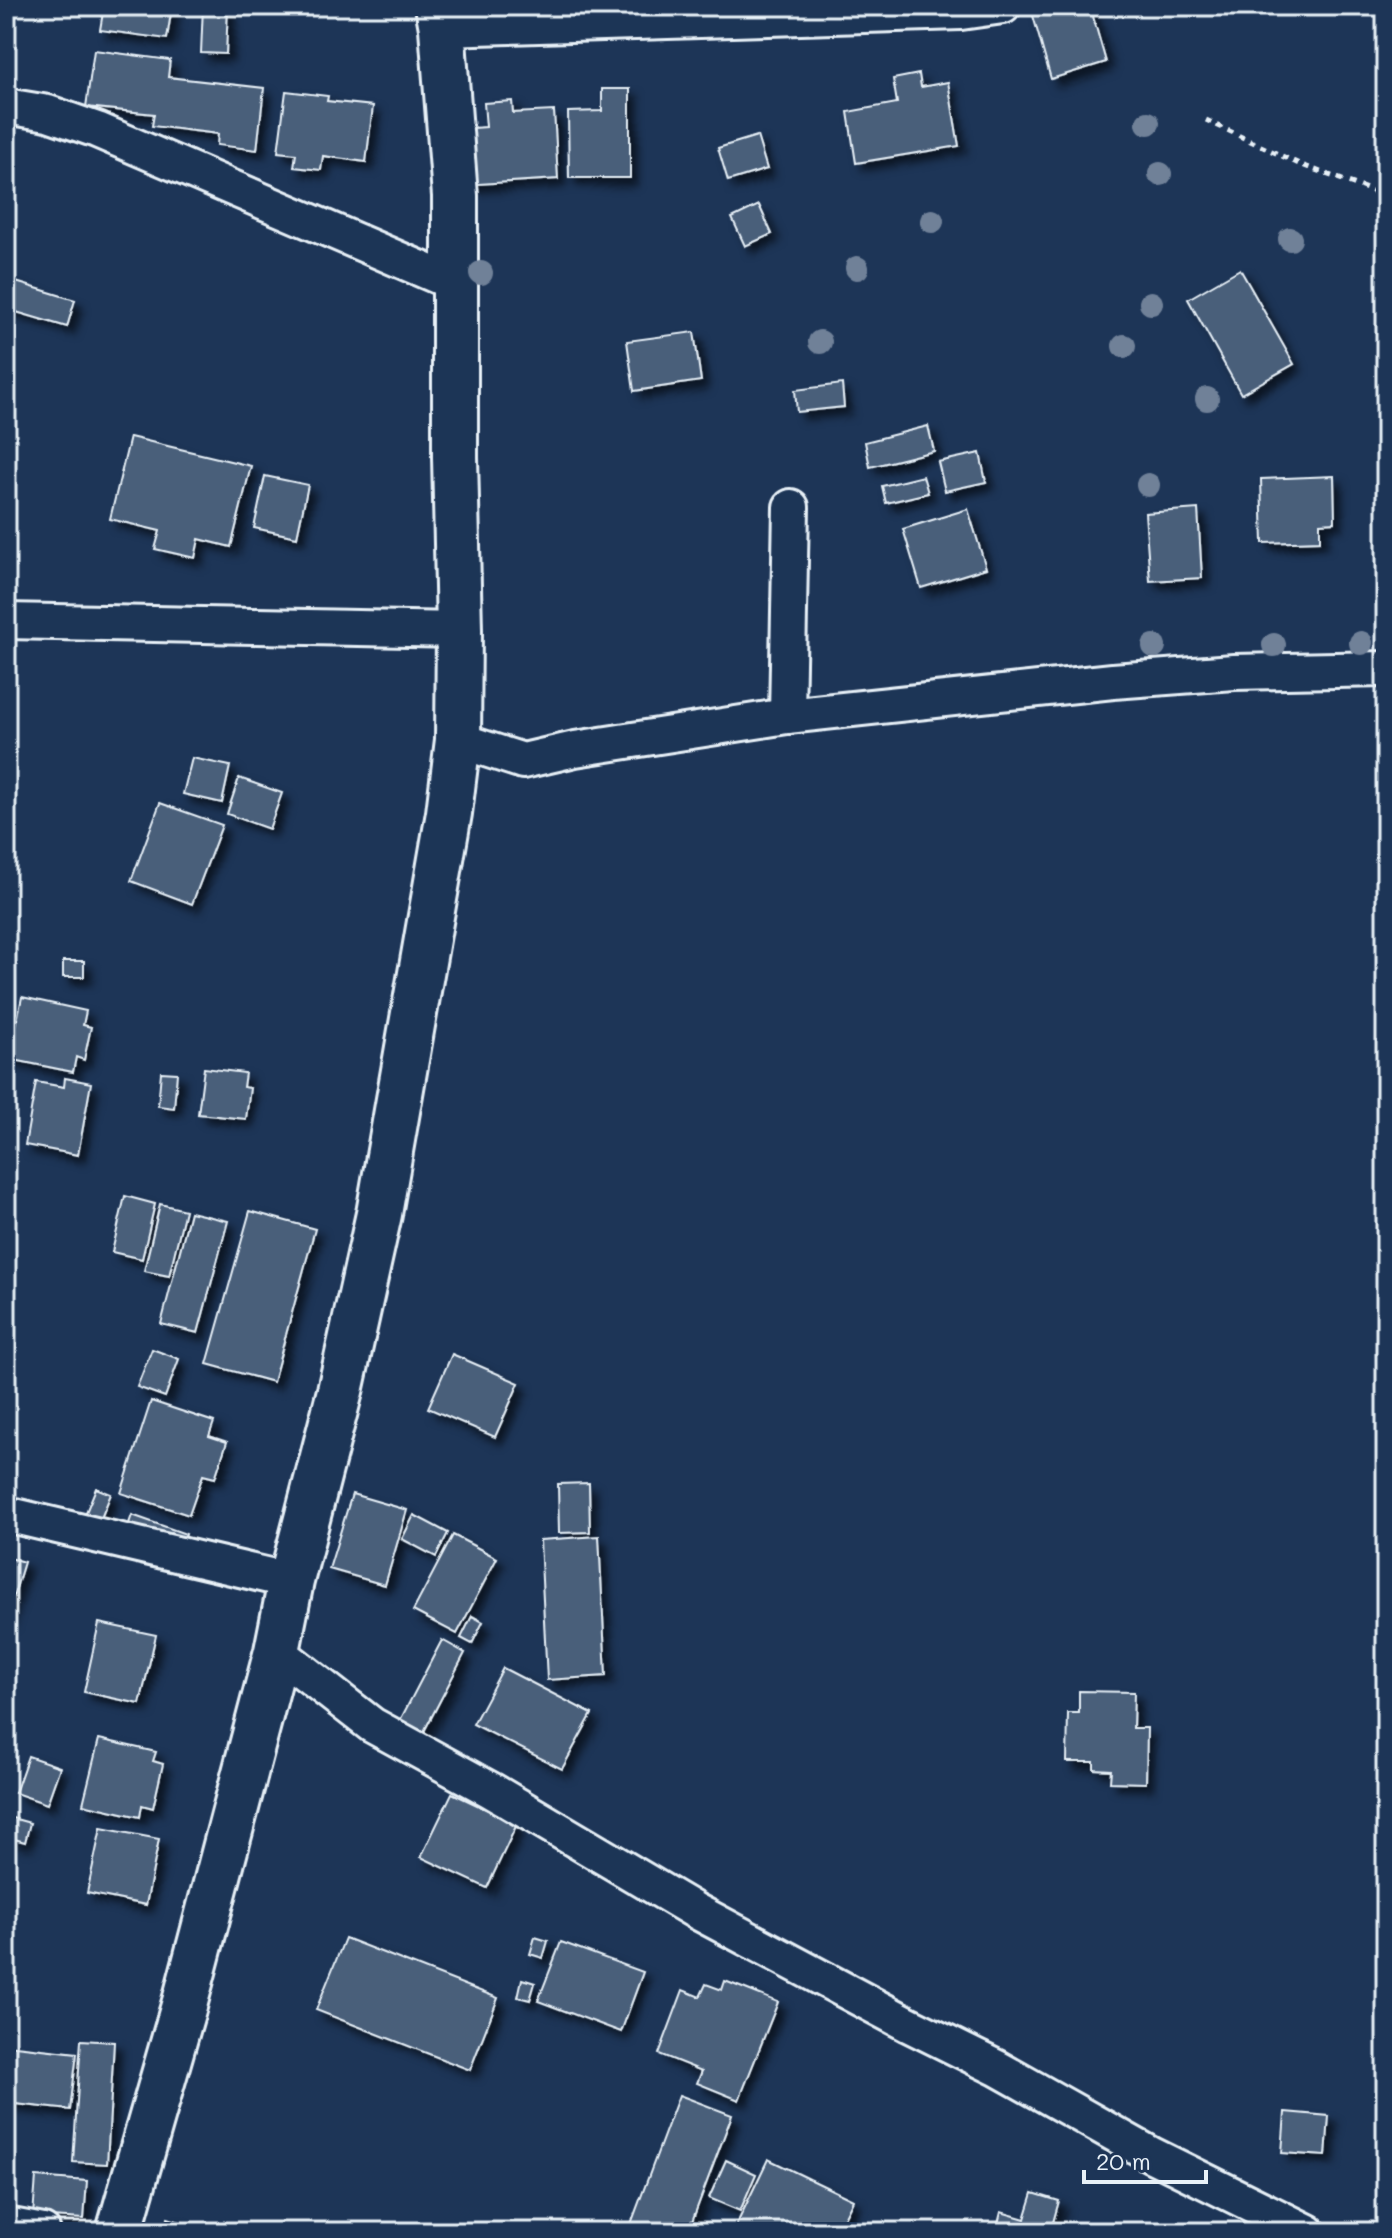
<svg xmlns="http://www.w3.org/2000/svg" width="1392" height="2238" font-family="Mali,sans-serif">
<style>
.building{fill:#495e7a;stroke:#e8f1f8;stroke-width:2;filter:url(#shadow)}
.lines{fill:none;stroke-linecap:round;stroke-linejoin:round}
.street-casing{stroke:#e8f1f8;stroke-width:40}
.secondary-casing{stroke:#e8f1f8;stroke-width:50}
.path{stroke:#e8f1f8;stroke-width:5;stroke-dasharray:6 6;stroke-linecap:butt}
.street{stroke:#1d3557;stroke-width:34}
.secondary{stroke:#1d3557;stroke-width:44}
.tree{fill:#708198}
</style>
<defs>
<filter id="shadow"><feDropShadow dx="7" dy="7" stdDeviation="4" flood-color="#0009"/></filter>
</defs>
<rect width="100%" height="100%" fill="#1d3557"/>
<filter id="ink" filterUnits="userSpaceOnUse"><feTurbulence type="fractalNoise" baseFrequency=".0125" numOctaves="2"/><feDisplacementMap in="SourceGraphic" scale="16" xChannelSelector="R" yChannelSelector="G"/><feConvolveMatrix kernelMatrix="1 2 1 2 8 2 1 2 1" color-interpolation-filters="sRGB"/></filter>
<g filter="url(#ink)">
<!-- building -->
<g class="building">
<path d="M104 6H172L167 39 100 30Z"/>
<path d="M203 6H228L226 54 201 53Z"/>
<path d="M1052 6H1090L1106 62 1051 79 1032 12Z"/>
<path d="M94 50 170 60 168 77 264 88 257 150 217 145 218 134 152 126 154 114 86 107Z"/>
<path d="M919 74 921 87 948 82 959 146 856 163 848 112 897 103 893 79Z"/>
<path d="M602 89H630V178H569L568 112 602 111Z"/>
<path d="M286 91 328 96 327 101 373 106 366 162 323 156 321 170 294 167 296 154 278 152Z"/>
<path d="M512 101 513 113 554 111 558 179 463 185 459 129 486 127 484 103Z"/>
<path d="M757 136 767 169 728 181 718 148Z"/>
<path d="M759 205 772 234 745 246 732 218Z"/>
<path d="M1240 269 1294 364 1241 394 1188 299Z"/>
<path d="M6 279 75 300 67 327 6 309Z"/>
<path d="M694 332 701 381 634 391 627 341Z"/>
<path d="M842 384 844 407 797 412 795 390Z"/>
<path d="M928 426 934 451 870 467 865 442Z"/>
<path d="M130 437 251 466 231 547 199 539 195 558 155 549 160 531 110 519Z"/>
<path d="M980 453 986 482 945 491 938 462Z"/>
<path d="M265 476 308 485 297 537 254 528Z"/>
<path d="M923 476 928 493 886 503 882 486Z"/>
<path d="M1334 476 1335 522 1320 523V541L1263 543 1261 479Z"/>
<path d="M968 509 986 568 921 588 903 529Z"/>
<path d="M1198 509 1202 578 1150 581 1145 513Z"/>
<path d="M192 758 230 766 222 803 183 794Z"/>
<path d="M239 778 282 793 269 829 227 814Z"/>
<path d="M160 803 222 825 192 904 131 881Z"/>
<rect x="63" y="961" width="21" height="16"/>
<path d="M22 997 86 1011 83 1025 91 1027 84 1060 76 1057 73 1072 9 1059Z"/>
<path d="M204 1068 245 1073 243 1087 250 1088 246 1119 198 1114Z"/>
<path d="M161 1072 177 1073 174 1108 158 1106Z"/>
<path d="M65 1078 91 1083 78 1155 25 1145 36 1082 64 1087Z"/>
<path d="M125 1196 155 1204 142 1259 112 1252Z"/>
<path d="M160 1204 185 1210 169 1276 144 1271Z"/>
<path d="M250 1211 315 1229 273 1382 207 1364Z"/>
<path d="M190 1212 228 1221 198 1333 161 1324Z"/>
<path d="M152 1349 179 1359 165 1397 137 1387Z"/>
<path d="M452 1354 519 1383 495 1437 428 1408Z"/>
<path d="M151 1401 214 1422 209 1436 227 1442 215 1478 203 1475 189 1515 121 1493Z"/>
<path d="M589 1483 590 1532 559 1533 558 1484Z"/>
<path d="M96 1488 111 1494 97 1528 82 1522Z"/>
<path d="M352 1494 407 1510 385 1585 329 1569Z"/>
<path d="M132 1515 186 1534 180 1552 126 1532Z"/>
<path d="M414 1515 448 1533 436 1557 402 1539Z"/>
<path d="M453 1535 497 1558 457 1634 413 1611Z"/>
<path d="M599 1536 606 1676 547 1680 540 1540Z"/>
<path d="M6 1557 24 1562 6 1621Z"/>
<path d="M472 1616 483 1622 472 1644 461 1638Z"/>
<path d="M99 1623 156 1635 140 1704 84 1692Z"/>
<path d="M442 1640 465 1653 419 1741 396 1728Z"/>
<path d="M503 1668 592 1714 562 1769 473 1724Z"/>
<path d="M1079 1691 1134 1692 1133 1728H1147L1146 1783 1110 1782 1111 1770 1094 1769V1762H1067L1068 1713H1079Z"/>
<path d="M99 1739 156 1752 153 1761 163 1764 153 1808 142 1805 140 1817 83 1804Z"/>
<path d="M28 1756 60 1767 47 1804 15 1793Z"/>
<path d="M452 1793 517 1824 487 1888 421 1857Z"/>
<path d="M12 1818 30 1823 25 1842 7 1837Z"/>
<path d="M101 1828 159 1839 146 1905 87 1893Z"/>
<path d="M535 1937 548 1941 543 1958 530 1954Z"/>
<path d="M345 1938 498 1998 470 2070 316 2010Z"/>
<path d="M561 1942 643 1972 621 2032 538 2001Z"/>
<path d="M522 1979 535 1983 530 2000 518 1997Z"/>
<path d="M725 1981 778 2002 739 2100 697 2083 702 2071 659 2054 683 1990 700 1997 706 1984 722 1990Z"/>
<path d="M81 2040 114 2042 107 2164 73 2162Z"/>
<path d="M6 2045 77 2053 70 2110 6 2103Z"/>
<path d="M679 2095 732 2115 688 2232H653L631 2224Z"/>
<path d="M1285 2112 1329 2116 1326 2156 1282 2153Z"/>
<path d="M768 2159 853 2200 837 2232H733Z"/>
<path d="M726 2160 756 2174 740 2211 709 2198Z"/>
<path d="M36 2177 87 2181 84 2219 33 2216Z"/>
<path d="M1033 2193 1059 2201 1052 2226 1071 2232H996L1001 2212 1025 2219Z"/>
<path d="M168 2218 201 2229 200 2232H164Z"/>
</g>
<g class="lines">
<defs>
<g id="street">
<path d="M442 28 961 12 1003 6"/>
<path d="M6 106 48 113 97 130 454 283"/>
<path d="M6 621 459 630"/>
<path d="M787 716 791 507"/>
<path d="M458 740 523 761 575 749 787 716 1113 681 1234 672 1386 669"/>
<path d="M6 1514 291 1581"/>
<path d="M277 1651 372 1725 491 1790 694 1910 908 2024 997 2068 1152 2155 1308 2232"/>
<path d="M6 2225 43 2232"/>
</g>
<path id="secondary" d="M119 2232 185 2002 277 1651 291 1581 340 1391 379 1214 449 813 458 740 459 630 455 457V196L442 28 438 6"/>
</defs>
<!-- street casing -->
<use href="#street" class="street-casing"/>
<!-- secondary casing -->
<use href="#secondary" class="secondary-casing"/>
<!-- path -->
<path class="path" d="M1206 120 1299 164 1386 196"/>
<!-- street -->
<use href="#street" class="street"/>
<!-- secondary -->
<use href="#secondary" class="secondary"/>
</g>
<!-- trees -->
<g class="tree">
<circle cx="1148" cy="123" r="12"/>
<circle cx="1160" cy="174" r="12"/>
<circle cx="932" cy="221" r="12"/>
<circle cx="1290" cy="239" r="12"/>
<circle cx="857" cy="268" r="12"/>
<circle cx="481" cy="273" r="12"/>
<circle cx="1151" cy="303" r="12"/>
<circle cx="820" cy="342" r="12"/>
<circle cx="1124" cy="346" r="12"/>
<circle cx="1207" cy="399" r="12"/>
<circle cx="1148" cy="485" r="12"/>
<circle cx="1361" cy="643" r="12"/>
<circle cx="1274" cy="645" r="12"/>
<circle cx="1154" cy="646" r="12"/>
</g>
</g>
<!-- margin -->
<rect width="1392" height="2238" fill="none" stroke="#1d3557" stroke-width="32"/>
<rect x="16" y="16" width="1360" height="2206" fill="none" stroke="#e8f1f8" stroke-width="3" filter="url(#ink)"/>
<!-- scale -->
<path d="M1084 2170v12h122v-12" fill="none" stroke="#e8f1f8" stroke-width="4"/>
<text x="1096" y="2170" font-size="24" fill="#e8f1f8" stroke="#1d3557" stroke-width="6" paint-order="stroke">20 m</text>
</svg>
